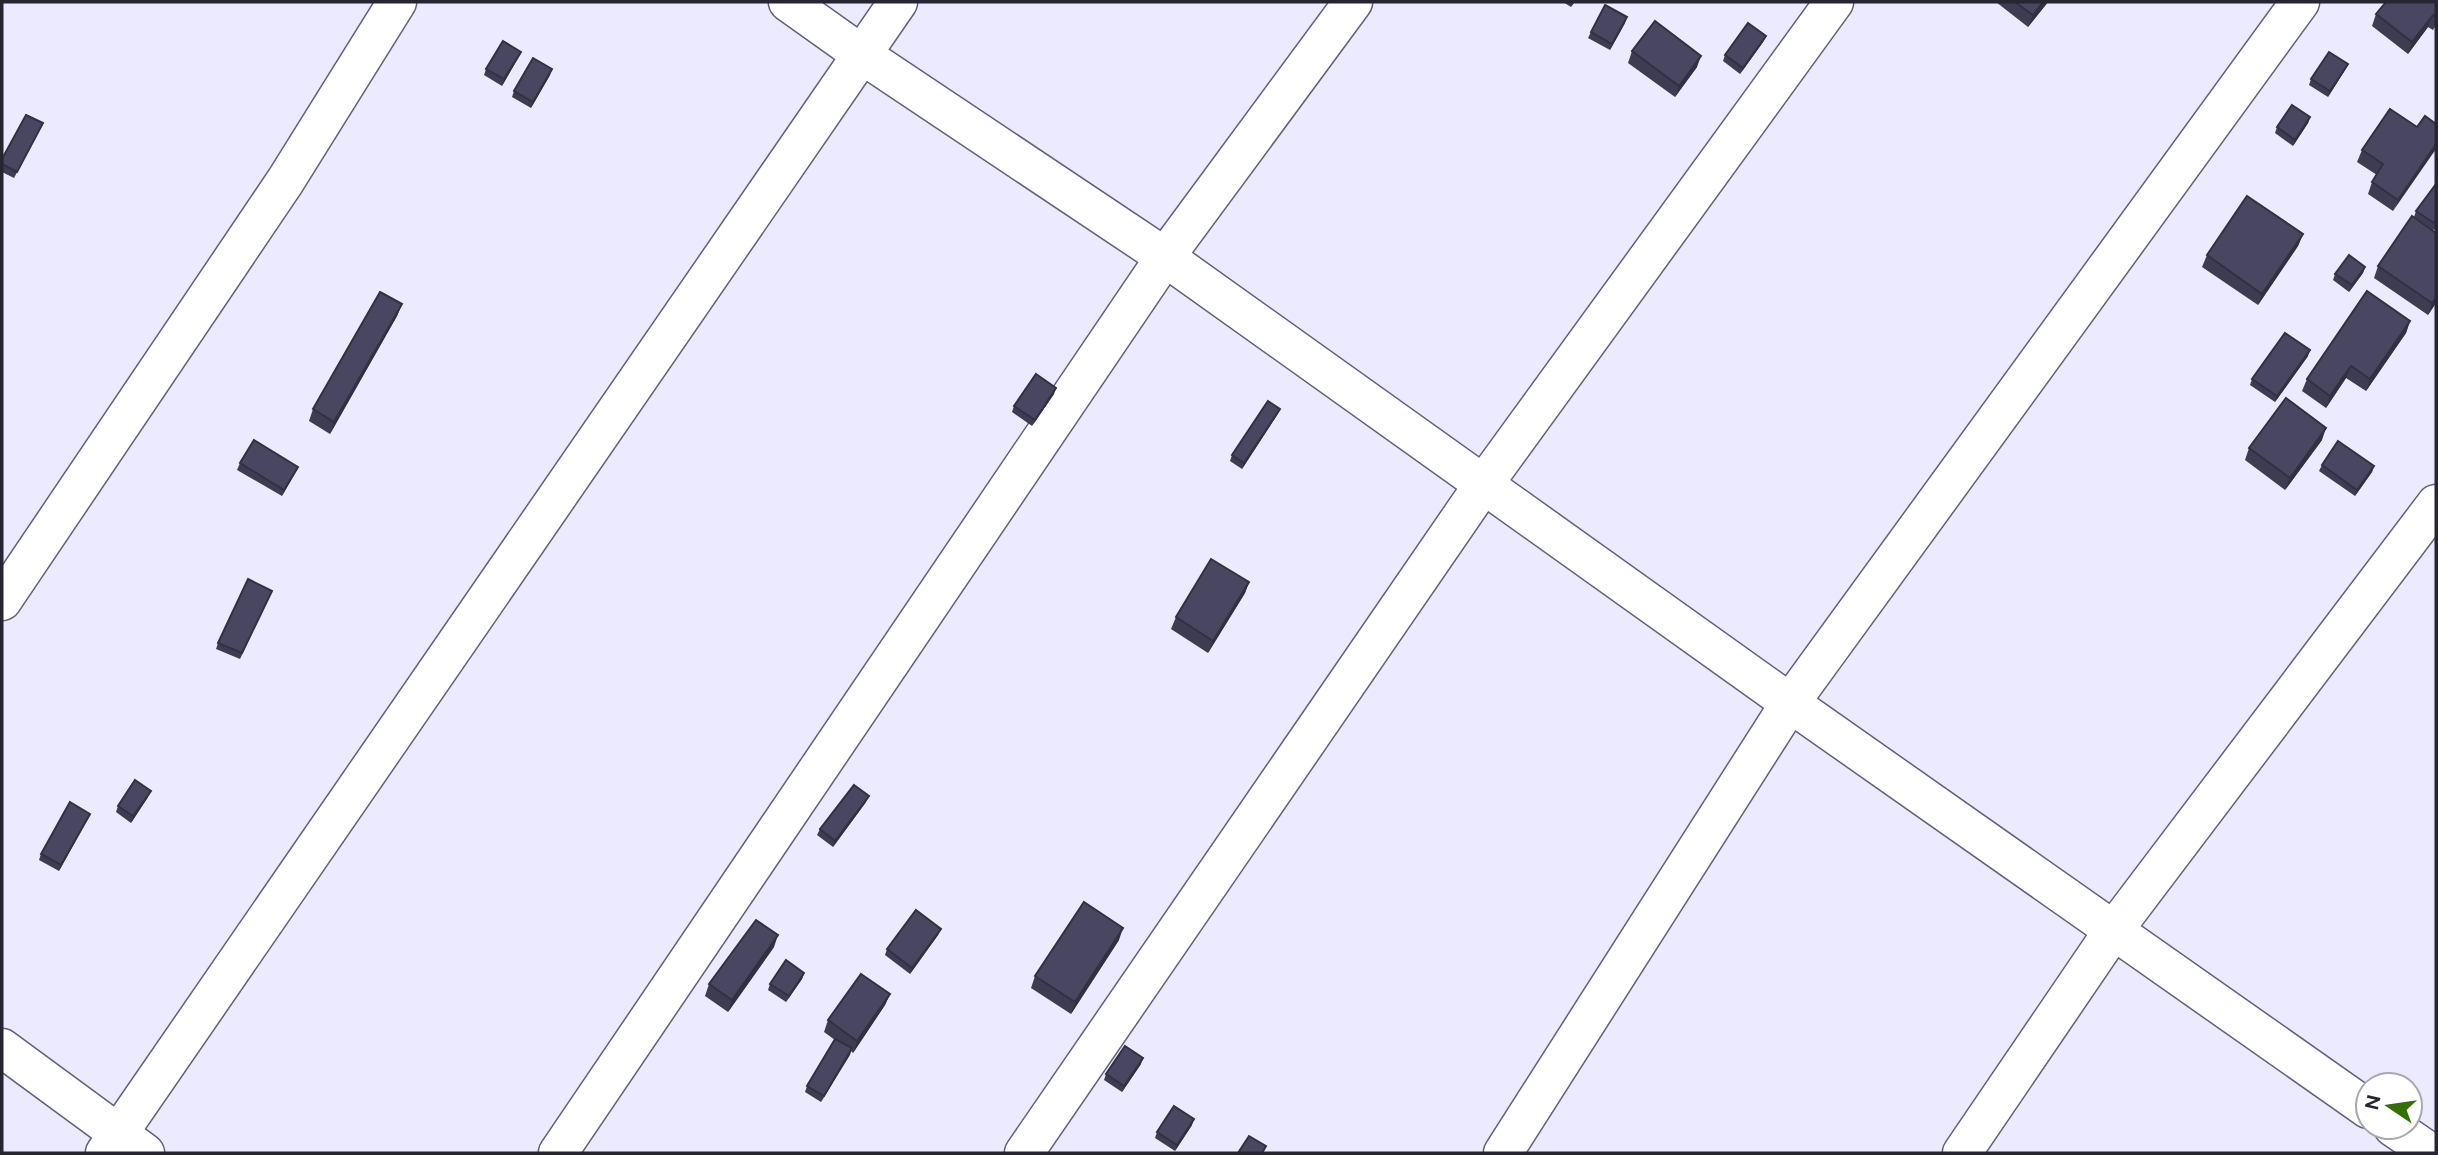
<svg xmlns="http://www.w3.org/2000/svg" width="2438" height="1155" font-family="Figtree,sans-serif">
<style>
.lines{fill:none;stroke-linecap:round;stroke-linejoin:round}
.minor-casing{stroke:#615f7c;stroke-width:41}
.minor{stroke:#fff;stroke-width:38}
.wall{fill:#3e3c53}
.shaded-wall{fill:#323144}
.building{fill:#484661;stroke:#323144;stroke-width:2}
</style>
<rect width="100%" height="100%" fill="#ebeafe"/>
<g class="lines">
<defs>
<g id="minor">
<path d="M788 2 861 54 1165 257 1790 703 2368 1109"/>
<path d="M2 601 286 180 397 2"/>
<path d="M2 1048 145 1153"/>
<path d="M2393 1127 2431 1153"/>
<path d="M105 1153 898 2"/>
<path d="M558 1153 1165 257 1353 2"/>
<path d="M1024 1153 1483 485 1834 2"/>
<path d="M1503 1153 1790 703 2300 2"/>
<path d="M1962 1153 2113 931 2436 504"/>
</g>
</defs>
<!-- minor casing -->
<use href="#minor" class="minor-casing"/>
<!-- minor -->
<use href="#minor" class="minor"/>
</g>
<!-- wall -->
<g class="wall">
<path d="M1563 2H1575L1571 7Z"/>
<path d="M1996 2H2048L2028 27Z"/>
<path d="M2436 2V25L2433 30 2428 27 2408 54 2372 26 2376 14Z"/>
<path d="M1625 23 1610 50 1588 38 1591 32Z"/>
<path d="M1766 36 1763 42 1740 74 1723 61 1725 55Z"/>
<path d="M1632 51 1697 67 1675 97 1628 63Z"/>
<path d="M518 58 502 86 484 75 486 69Z"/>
<path d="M2348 64 2345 70 2328 97 2309 85 2311 79Z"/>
<path d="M550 75 531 108 512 97 514 91Z"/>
<path d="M2310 117 2308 123 2293 146 2275 133 2277 127Z"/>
<path d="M43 123 14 178 2 172V159Z"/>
<path d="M2436 124 2393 211 2368 194 2372 182 2377 175 2357 162 2362 150 2417 127Z"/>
<path d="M2436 184V231L2434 229 2433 231 2436 303 2428 315 2374 278 2378 266 2414 217 2416 211Z"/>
<path d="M2303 234 2298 246 2258 305 2202 267 2207 255Z"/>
<path d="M2365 267 2363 273 2349 292 2333 280 2335 274Z"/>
<path d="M402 304 397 316 330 434 309 421 313 409Z"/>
<path d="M2410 321 2406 333 2366 391 2346 378 2326 408 2302 391 2307 379Z"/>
<path d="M2308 356 2275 402 2250 385 2252 379Z"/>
<path d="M1054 394 1032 426 1012 412 1014 406Z"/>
<path d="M1280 409 1277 415 1242 469 1230 461 1232 455Z"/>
<path d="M2322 440 2285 490 2245 460 2249 448Z"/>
<path d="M240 463 295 473 282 496 237 470Z"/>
<path d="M2322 465 2374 466 2372 472 2355 496 2319 471Z"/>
<path d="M1249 582 1245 593 1208 653 1171 629 1176 617Z"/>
<path d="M272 591 240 659 216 649 218 643Z"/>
<path d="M148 797 131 823 116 812 118 806Z"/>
<path d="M866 802 833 847 817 835 820 829Z"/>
<path d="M90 814 87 820 59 871 39 860 41 854Z"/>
<path d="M941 929 938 935 910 974 885 955 887 949Z"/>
<path d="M1119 940 1071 1014 1031 988 1035 976Z"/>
<path d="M774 947 728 1012 705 996 709 984Z"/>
<path d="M804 973 802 979 786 1002 768 990 770 984Z"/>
<path d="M890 994 885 1005 853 1053 851 1051 821 1102 805 1092 807 1086 835 1040 824 1032 828 1020Z"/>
<path d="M1141 1064 1122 1092 1104 1080 1106 1074Z"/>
<path d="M1192 1125 1175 1151 1155 1138 1157 1132Z"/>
</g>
<!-- shaded-wall -->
<g class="shaded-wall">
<path d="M2043 2H2048L2028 27 2033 15Z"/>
<path d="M2433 15 2428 27 2408 54 2412 42Z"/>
<path d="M1627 17 1625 23 1610 50 1612 44Z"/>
<path d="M1766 36 1763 42 1740 74 1743 68Z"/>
<path d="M521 52 518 58 502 86 504 79Z"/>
<path d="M1701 56 1697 67 1675 97 1679 86Z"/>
<path d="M2348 64 2345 70 2328 97 2330 91Z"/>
<path d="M552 69 550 75 531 108 533 102Z"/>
<path d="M2310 117 2308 123 2293 146 2295 140Z"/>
<path d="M2436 144V149L2393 211 2398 200Z"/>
<path d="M2303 234 2298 246 2258 305 2262 294Z"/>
<path d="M2365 267 2363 273 2349 292 2352 285Z"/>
<path d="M2436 298V303L2428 315 2432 303Z"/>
<path d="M402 304 397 316 330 434 334 422Z"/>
<path d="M2410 321 2406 333 2366 391 2370 379Z"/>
<path d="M2310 350 2308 356 2275 402 2277 396Z"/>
<path d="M2351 366 2346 378 2326 408 2330 396Z"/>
<path d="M1056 388 1054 394 1032 426 1035 420Z"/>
<path d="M1280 409 1277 415 1242 469 1244 463Z"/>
<path d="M2326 428 2322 440 2285 490 2290 478Z"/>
<path d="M2374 466 2372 472 2355 496 2357 490Z"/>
<path d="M298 467 295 473 282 496 284 490Z"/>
<path d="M1249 582 1245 593 1208 653 1213 641Z"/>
<path d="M151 791 148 797 131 823 133 816Z"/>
<path d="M869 796 866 802 833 847 835 841Z"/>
<path d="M90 814 87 820 59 871 61 865Z"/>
<path d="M1123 928 1119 940 1071 1014 1075 1002Z"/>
<path d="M941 929 938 935 910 974 912 968Z"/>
<path d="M778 935 774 947 728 1012 732 1000Z"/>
<path d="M804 973 802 979 786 1002 789 996Z"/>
<path d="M890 994 885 1005 853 1053 857 1041Z"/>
<path d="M852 1048 850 1055 821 1102 824 1096Z"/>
<path d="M1143 1058 1141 1064 1122 1092 1124 1086Z"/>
<path d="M1194 1119 1192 1125 1175 1151 1177 1145Z"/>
</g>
<!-- building -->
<g class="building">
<path d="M2015 2H2043L2033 15Z"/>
<path d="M2386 2H2436V17L2433 15 2412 42 2376 14Z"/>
<path d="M1605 5 1627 17 1612 44 1591 32Z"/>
<path d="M1655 21 1701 56 1679 86 1632 51Z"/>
<path d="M1748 23 1766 36 1743 68 1725 55Z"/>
<path d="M503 41 521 52 504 79 486 69Z"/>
<path d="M2329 52 2348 64 2330 91 2311 79Z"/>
<path d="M533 58 552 69 533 102 514 91Z"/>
<path d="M2292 105 2310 117 2295 140 2277 127Z"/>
<path d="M2390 109 2417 127 2425 116 2436 124V144L2398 200 2372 182 2383 164 2362 150Z"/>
<path d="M26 115 43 123 17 172 2 164V159Z"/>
<path d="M2436 184V220L2434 223 2416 211Z"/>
<path d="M2247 196 2303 234 2262 294 2207 255Z"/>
<path d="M2412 216 2436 233V298L2432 303 2378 266Z"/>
<path d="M2349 255 2365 267 2352 285 2335 274Z"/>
<path d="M2367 291 2410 321 2370 379 2351 366 2330 396 2307 379Z"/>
<path d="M380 292 402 304 334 422 313 409Z"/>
<path d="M2285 333 2310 350 2277 396 2252 379Z"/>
<path d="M1036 374 1056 388 1035 420 1014 406Z"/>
<path d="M2286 398 2326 428 2290 478 2249 448Z"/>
<path d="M1268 401 1280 409 1244 463 1232 455Z"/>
<path d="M254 440 298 467 284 490 240 463Z"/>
<path d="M2338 441 2374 466 2357 490 2322 465Z"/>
<path d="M1211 559 1249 582 1213 641 1176 617Z"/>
<path d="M248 579 272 591 242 653 218 643Z"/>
<path d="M135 780 151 791 133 816 118 806Z"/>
<path d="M854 785 869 796 835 841 820 829Z"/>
<path d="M70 802 90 814 61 865 41 854Z"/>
<path d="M1084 902 1123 928 1075 1002 1035 976Z"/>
<path d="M916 910 941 929 912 968 887 949Z"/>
<path d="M756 920 778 935 732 1000 709 984Z"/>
<path d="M786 960 804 973 789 996 770 984Z"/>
<path d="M861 974 890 994 857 1041 828 1020Z"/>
<path d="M835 1039 852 1048 824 1096 807 1086Z"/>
<path d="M1125 1046 1143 1058 1124 1086 1106 1074Z"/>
<path d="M1174 1106 1194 1119 1177 1145 1157 1132Z"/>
<path d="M1249 1136 1266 1146 1262 1153H1238Z"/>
</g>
<!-- border -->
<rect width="2438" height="1155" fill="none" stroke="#262531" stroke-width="7"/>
<!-- north arrow -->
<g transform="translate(2389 1106) rotate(283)"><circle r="33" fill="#ffffff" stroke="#a8a8ad" stroke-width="2"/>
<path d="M0-5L12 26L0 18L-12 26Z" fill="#327005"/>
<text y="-10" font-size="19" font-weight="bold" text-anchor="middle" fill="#262531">N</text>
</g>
</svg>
